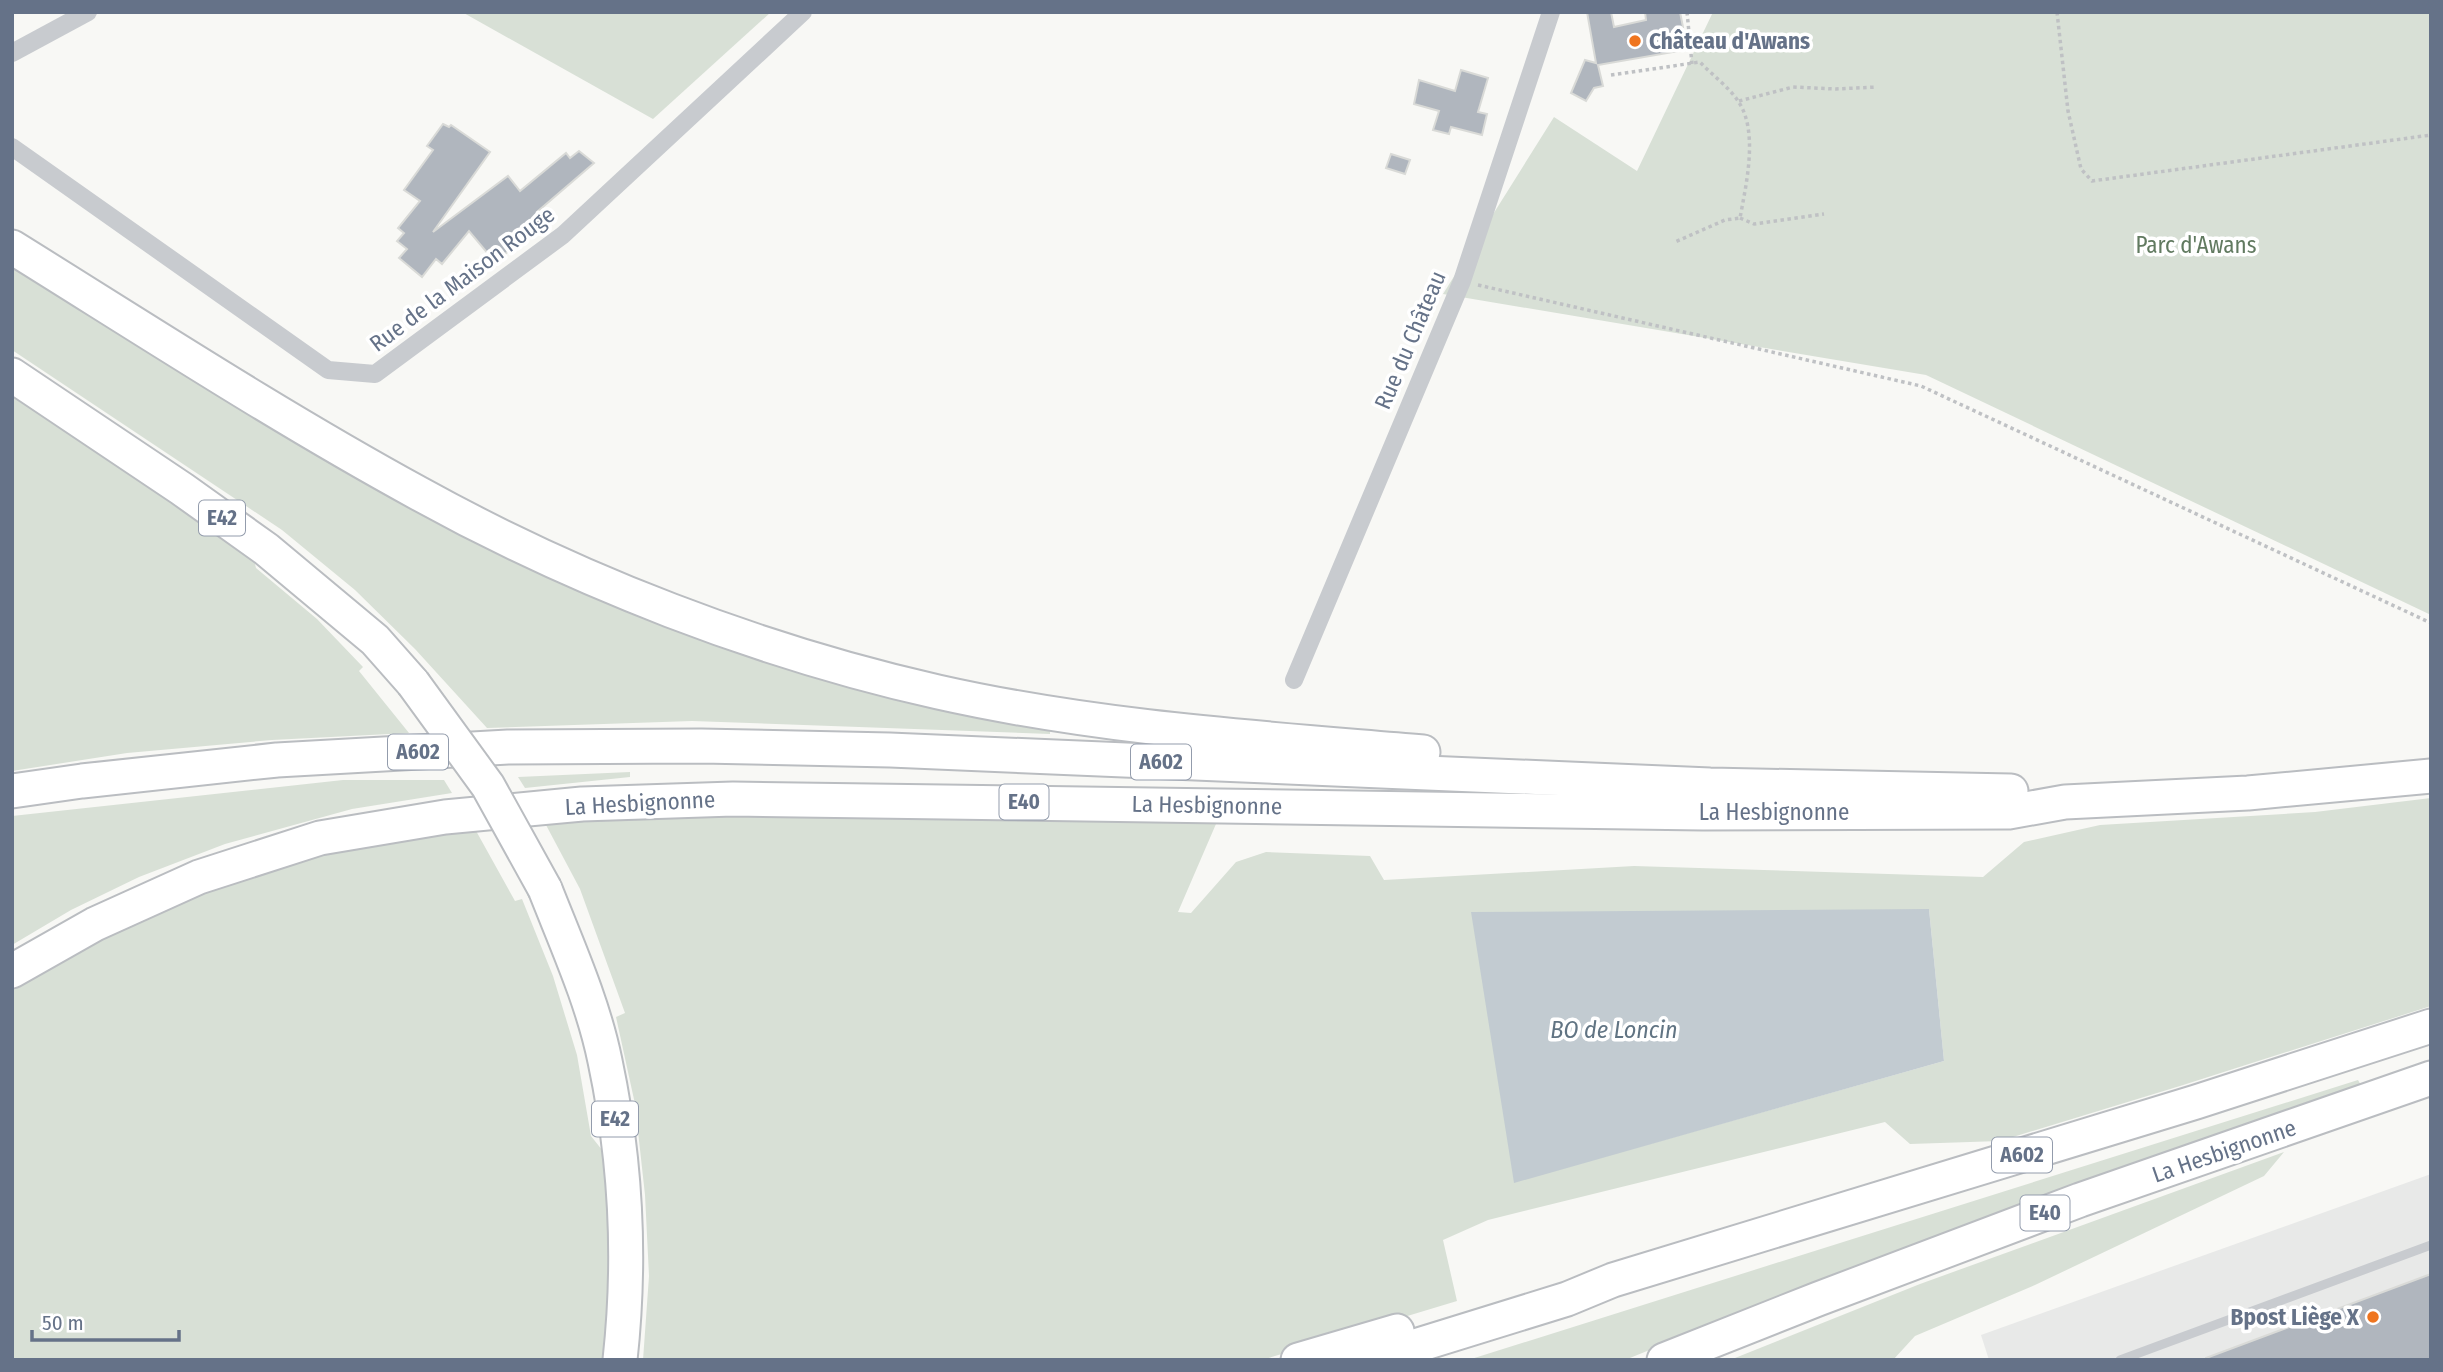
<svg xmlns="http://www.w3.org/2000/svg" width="2443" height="1372" font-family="'Fira Sans Condensed',sans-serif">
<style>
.built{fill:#e8e9e8}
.green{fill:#d8e0d6;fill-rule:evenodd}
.water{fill:#c2cbd1}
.building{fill:#b0b6be;stroke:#d9dad7;stroke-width:2}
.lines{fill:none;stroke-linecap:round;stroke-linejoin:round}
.motorway-casing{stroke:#babdc1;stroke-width:37}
.path{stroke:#bfc1c4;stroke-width:3.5;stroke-dasharray:3.5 3.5;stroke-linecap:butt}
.service{stroke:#c8cbcf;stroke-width:9}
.minor{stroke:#c8cbcf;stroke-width:18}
.motorway{stroke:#fff;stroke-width:33}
.motorway-bridge-casing{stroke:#babdc1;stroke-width:37;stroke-linecap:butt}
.motorway-bridge{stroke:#fff;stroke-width:33}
.poi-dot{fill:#ef751f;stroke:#fff;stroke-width:2.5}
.labels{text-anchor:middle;stroke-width:7;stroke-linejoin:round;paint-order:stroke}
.shield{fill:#fff;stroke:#939cac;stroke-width:2}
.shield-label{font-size:21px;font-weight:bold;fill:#657288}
.poi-label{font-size:23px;font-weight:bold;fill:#657288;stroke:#fff;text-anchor:start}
.park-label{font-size:23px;fill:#617a60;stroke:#fff}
.street-label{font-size:23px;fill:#657288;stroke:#fff}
.water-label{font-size:24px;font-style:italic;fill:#617483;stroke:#fff}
</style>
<rect width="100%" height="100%" fill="#f8f8f5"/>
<!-- built -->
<path class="built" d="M2431 1174V1360H1989L1981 1335Z"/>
<!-- green -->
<g class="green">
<path d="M462 12H771L653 119Z"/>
<path d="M1713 12H2431V615L1926 375 1443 294 1554 117 1637 171Z"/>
<path d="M12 265 395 497 1050 727V734L692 721 487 728 415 649 355 590 282 530 12 350Z"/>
<path d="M12 395 253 556 256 568 317 619 363 667 359 671 409 733 272 740 127 753 12 771Z"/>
<path d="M630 772V777L525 788 518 777Z"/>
<path d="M343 780H444L452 793 352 809 225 844 139 877 71 910 12 945V816Z"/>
<path d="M2431 798V1006L2180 1086 2000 1141 1910 1144 1885 1122 1488 1220 1443 1240 1457 1301 1262 1360H643L649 1276 645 1195 635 1104 616 1017 625 1013 580 889 546 825 598 819 670 815 1219 817 1178 912 1191 913 1236 862 1266 852 1370 856 1384 880 1634 866 1983 877 2024 842 2100 825 2315 812ZM1929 909 1944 1061 1514 1182Z"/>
<path d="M475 829 515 901 522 899 553 976 577 1055 591 1136 606 1155 615 1251 609 1360H12V989L86 944 160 907 338 847Z"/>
<path d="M2358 1080 2362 1087 1772 1300 1625 1360H1468Z"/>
<path d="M2284 1152 2264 1176 2035 1285 1915 1336 1893 1360H1730L1920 1284Z"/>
</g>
<!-- water -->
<path class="water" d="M1929 909 1944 1061 1514 1183 1471 912Z"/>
<!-- building -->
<g class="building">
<path d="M1587 12H1611L1614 27 1646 20 1645 12H1680L1683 27 1675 30 1679 51 1598 65 1603 86 1594 88 1586 101 1571 93 1585 60 1596 63Z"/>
<path d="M1461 70 1488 78 1478 112 1487 114 1482 135 1451 127 1449 134 1433 130 1439 111 1414 104 1419 80 1455 91Z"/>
<path d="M443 124 449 127 451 125 490 152 433 232 508 176 520 191 566 153 570 158 579 151 594 163 537 212 545 222 495 262 469 231 442 264 436 259 422 277 399 258 407 249 397 241 404 233 398 228 420 201 404 190 433 150 427 146Z"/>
<path d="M1391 154 1410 160 1405 174 1386 168Z"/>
<path d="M2431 1274V1360H2206V1358Z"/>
</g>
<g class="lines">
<defs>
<g id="motorway">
<path d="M12 247C147 331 279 417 418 493 577 581 760 652 938 692 1098 728 1260 738 1423 752"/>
<path d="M12 375 182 489 266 549 375 640 413 683"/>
<path d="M12 791 82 781 277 760 508 747 701 746 890 750 1710 785 2011 791"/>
<path d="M545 889C567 945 593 1002 605 1061 626 1160 631 1260 620 1360"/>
<path d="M12 971 95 924 199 877 320 838 445 817 582 804 733 799 1703 813 2009 812 2065 802 2248 793 2431 776"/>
<path d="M1298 1360 1397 1331"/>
<path d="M1370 1360 1567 1299 1613 1280 2196 1102 2431 1026"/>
<path d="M1664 1360 1818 1299 2080 1200 2431 1078"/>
</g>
</defs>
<!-- motorway casing -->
<use href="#motorway" class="motorway-casing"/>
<!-- path -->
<g class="path">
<path d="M1687 12 1692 64"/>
<path d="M2057 12 2068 111 2081 169 2092 181 2431 135"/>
<path d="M1611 75 1700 62C1712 75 1729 87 1738 101 1759 131 1746 185 1740 218L1725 220 1675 242"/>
<path d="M1739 101 1793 87 1836 89 1877 87"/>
<path d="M1740 218 1754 224 1824 214"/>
<path d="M1478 285 1921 386 2431 623"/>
</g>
<!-- service -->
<path class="service" d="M2120 1360 2431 1245"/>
<!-- minor -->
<g class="minor">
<path d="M12 53 88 12"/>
<path d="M12 147 328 370 375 374 563 235 803 12"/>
<path d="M1294 680 1462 281 1551 12"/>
</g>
<!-- motorway -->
<use href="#motorway" class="motorway"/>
<defs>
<path id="motorway-bridge" d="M413 683 488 786 545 889"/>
</defs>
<!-- motorway-bridge casing -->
<use href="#motorway-bridge" class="motorway-bridge-casing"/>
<!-- motorway-bridge -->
<use href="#motorway-bridge" class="motorway-bridge"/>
</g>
<!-- markers -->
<g class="poi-dot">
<circle cx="1635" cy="41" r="7"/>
<circle cx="2373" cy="1317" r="7"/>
</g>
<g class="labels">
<!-- shield labels -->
<g class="shield">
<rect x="199" y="500.5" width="46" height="35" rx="5"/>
<rect x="388" y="734.5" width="60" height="35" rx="5"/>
<rect x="1131" y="744.5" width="60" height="35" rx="5"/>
<rect x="999.5" y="784.5" width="49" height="35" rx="5"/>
<rect x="592" y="1101.5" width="46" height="35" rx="5"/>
<rect x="1992" y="1137.5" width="60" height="35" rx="5"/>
<rect x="2020.5" y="1195.5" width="49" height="35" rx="5"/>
</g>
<g class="shield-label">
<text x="222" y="525">E42</text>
<text x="418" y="759">A602</text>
<text x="1161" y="769">A602</text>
<text x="1024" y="809">E40</text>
<text x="615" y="1126">E42</text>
<text x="2022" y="1162">A602</text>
<text x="2045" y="1220">E40</text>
</g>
<!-- poi labels -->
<g class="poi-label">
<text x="1649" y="49">Château d'Awans</text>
<text x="2359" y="1325" text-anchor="end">Bpost Liège X</text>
</g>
<!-- park labels -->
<g class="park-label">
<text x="2196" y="253">Parc d'Awans</text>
</g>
<!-- street labels -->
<g class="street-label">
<text transform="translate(462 279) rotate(-37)" y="8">Rue de la Maison Rouge</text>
<text transform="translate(1410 340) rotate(-67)" y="8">Rue du Château</text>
<text transform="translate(640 803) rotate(-3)" y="8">La Hesbignonne</text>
<text transform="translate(1207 805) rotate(1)" y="8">La Hesbignonne</text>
<text x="1774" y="820">La Hesbignonne</text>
<text transform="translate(2224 1151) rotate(-19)" y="8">La Hesbignonne</text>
</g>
<!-- water labels -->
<g class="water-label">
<text x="1614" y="1038">BO de Loncin</text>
</g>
</g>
<!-- border -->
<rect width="2443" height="1372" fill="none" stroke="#657288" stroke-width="28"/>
<!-- scale -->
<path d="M32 1330v10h147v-10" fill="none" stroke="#657288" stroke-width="3.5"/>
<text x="42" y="1330" font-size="21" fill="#657288" stroke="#ffffff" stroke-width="5" paint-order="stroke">50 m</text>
</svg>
